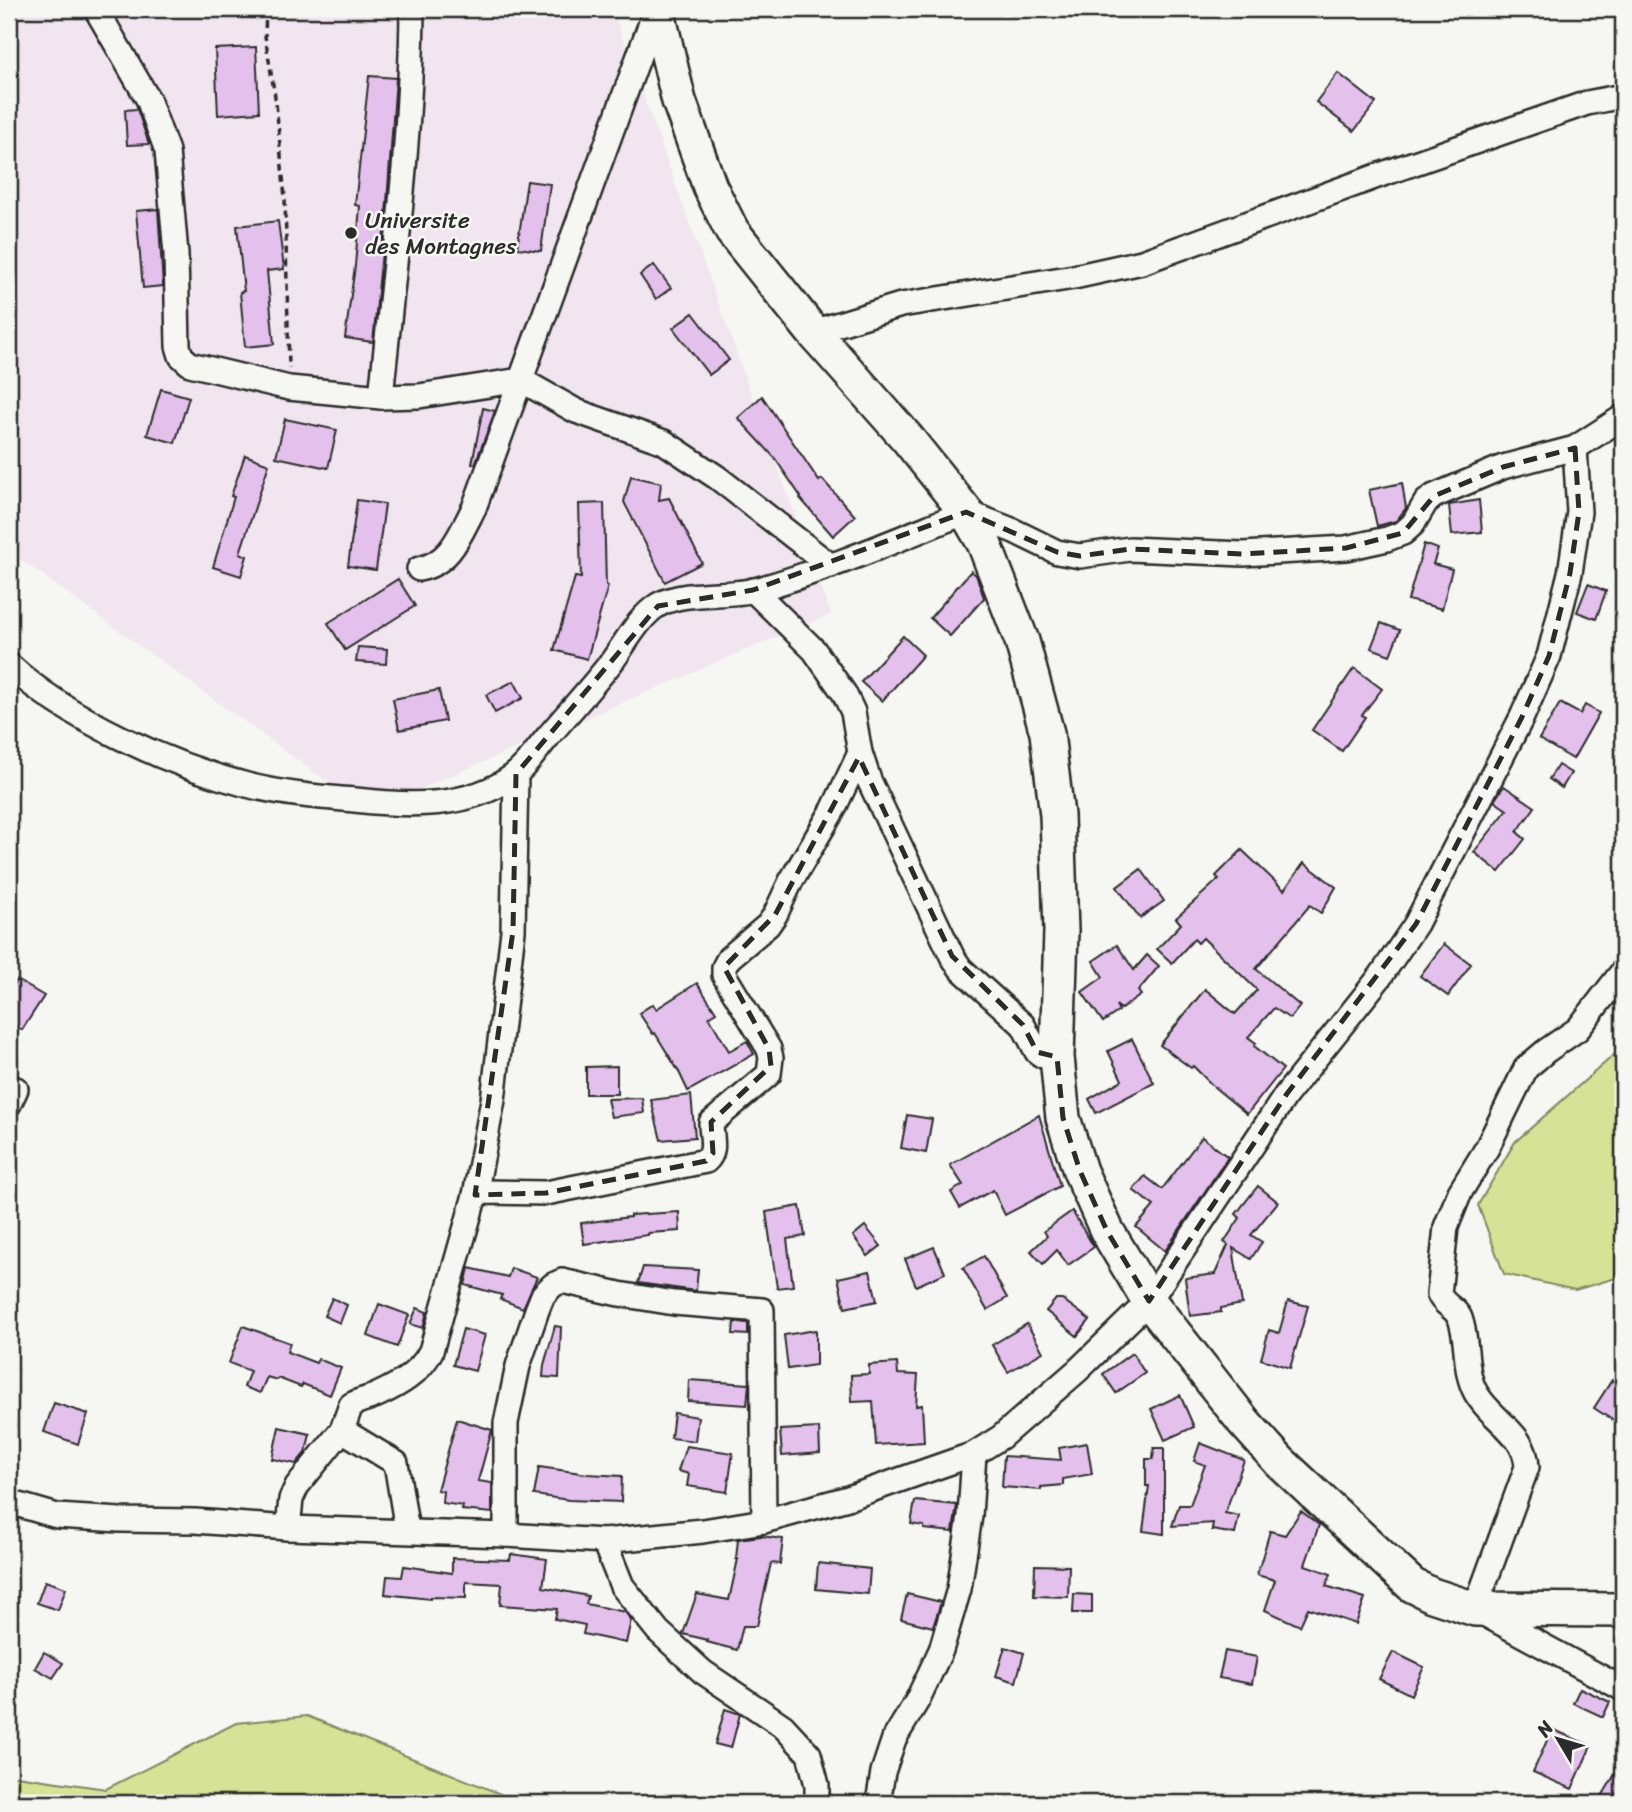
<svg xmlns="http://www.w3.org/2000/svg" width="1632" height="1812" font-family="Sriracha,sans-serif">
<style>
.built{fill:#f1e6f0}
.green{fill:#d6e295;stroke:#808660;stroke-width:2}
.building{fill:#e4c1ed;stroke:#2b2b2b;stroke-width:2}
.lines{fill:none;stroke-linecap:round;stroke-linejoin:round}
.street-casing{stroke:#2b2b2b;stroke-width:28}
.secondary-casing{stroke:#2b2b2b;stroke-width:38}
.path{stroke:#2b2b2b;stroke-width:3.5;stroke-dasharray:7 5;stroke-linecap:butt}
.street{stroke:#f6f6f2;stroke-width:23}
.secondary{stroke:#f6f6f2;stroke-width:33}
.marked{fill:none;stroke:#2b2b2b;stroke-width:5;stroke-dasharray:14 9;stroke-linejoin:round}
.poi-dot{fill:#2b2b2b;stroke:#f6f6f2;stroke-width:2.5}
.labels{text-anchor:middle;stroke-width:5;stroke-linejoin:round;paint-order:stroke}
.poi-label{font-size:23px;fill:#2b2b2b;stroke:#f6f6f2;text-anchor:start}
</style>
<rect width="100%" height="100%" fill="#f6f6f2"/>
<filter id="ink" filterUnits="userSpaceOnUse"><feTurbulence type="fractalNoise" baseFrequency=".0143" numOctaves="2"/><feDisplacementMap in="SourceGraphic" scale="14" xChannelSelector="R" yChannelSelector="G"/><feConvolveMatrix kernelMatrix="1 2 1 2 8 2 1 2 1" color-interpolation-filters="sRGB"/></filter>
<g filter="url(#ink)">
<!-- built -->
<path class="built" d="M9 9H612L831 614 368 811 9 551Z"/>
<!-- green -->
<g class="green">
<path d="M1623 1047V1276L1575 1290 1504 1274 1478 1205 1515 1142Z"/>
<path d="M307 1716 523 1803H9V1775L106 1789 236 1723Z"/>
</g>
<!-- building -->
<g class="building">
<path d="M256 47 259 112 218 115 215 49Z"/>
<path d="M1338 73 1376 103 1354 131 1316 102Z"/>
<path d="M369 76 396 78 387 202 373 342 345 338 355 266 360 206 355 205Z"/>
<path d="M137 109 149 144 127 145 125 110Z"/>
<path d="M527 181 550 184 541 251 517 248Z"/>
<path d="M158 209 163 286 143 288 136 211Z"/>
<path d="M278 221 284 269 267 271 274 344 245 347 240 292 244 291 237 226Z"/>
<path d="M654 265 671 288 656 299 640 275Z"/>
<path d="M693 313 729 360 709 375 673 328Z"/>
<path d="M161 389 189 397 175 443 147 435Z"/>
<path d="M762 396 819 481 822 479 855 516 833 536 800 498 801 497 774 457 738 418Z"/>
<path d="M483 408 495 411 475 464H472Z"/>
<path d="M285 419 337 430 328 468 276 457Z"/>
<path d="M245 455 269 464 240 553 247 556 241 576 213 567 234 497 231 496Z"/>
<path d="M631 476 661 483 659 500 669 498 702 563 665 582 624 502Z"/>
<path d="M1402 483 1406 508 1396 521 1377 526 1369 490Z"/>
<path d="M357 500 385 504 376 570 348 566Z"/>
<path d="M1479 500 1482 532 1452 535 1449 505Z"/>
<path d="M604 503 606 585 608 586 587 659 554 650 575 577 581 578 579 504Z"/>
<path d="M1424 544 1438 549 1433 564 1452 569 1442 609 1408 600Z"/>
<path d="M971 571 976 575 984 598 950 636 930 618Z"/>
<path d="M398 579 415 606 345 650 328 623Z"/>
<path d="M1588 584 1606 591 1596 619 1577 612Z"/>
<path d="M1381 623 1400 630 1390 655 1371 648Z"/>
<path d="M903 636 923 655 882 701 861 682Z"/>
<path d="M358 647 387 649 386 664 356 662Z"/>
<path d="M1354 668 1382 689 1362 715 1365 717 1342 751 1312 730Z"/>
<path d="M514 681 523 698 495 713 486 695Z"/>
<path d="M439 690 445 721 399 730 393 699Z"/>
<path d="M1560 703 1580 714 1585 705 1599 713 1573 759 1539 739Z"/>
<path d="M1558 765 1571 773 1562 788 1549 779Z"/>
<path d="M1504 786 1535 807 1517 832 1525 839 1499 872 1474 852 1507 810 1494 801Z"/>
<path d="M1242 850 1284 890 1304 863 1336 887 1321 913 1310 905 1256 969 1300 1006 1290 1019 1274 1008 1248 1037 1256 1043 1254 1046 1283 1069 1247 1114 1214 1087 1193 1066 1191 1068 1160 1045 1205 989 1235 1014 1257 990 1203 938 1198 943 1194 939 1172 963 1157 949 1181 924 1176 918 1219 879 1216 876Z"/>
<path d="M1141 869 1164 901 1140 918 1117 887Z"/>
<path d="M1444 944 1471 964 1448 996 1420 976Z"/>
<path d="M1117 945 1134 970 1147 955 1159 966 1138 991 1141 995 1121 1009 1116 1005 1119 1011 1103 1022 1082 992 1103 977 1093 961Z"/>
<path d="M17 980 44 996 22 1030 9 1021V993Z"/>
<path d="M697 983 716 1012 709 1017 729 1051 747 1041 754 1054 688 1091 679 1072 655 1033 653 1034 639 1013 653 1004 656 1009Z"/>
<path d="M1132 1039 1154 1083 1096 1113 1089 1099 1122 1080 1108 1051Z"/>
<path d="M617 1066V1094H586V1067Z"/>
<path d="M691 1095 695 1137 661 1140 651 1100Z"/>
<path d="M642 1098 644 1113 611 1117 607 1099Z"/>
<path d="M907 1115 932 1119 926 1153 901 1148Z"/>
<path d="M1039 1115 1060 1186 1005 1215 993 1190 960 1208 951 1192 963 1185 950 1165Z"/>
<path d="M1202 1137 1228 1157 1165 1251 1136 1227 1154 1206 1133 1190 1145 1176 1162 1189Z"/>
<path d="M1258 1186 1278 1202 1251 1235 1262 1242 1251 1259 1233 1248 1242 1304 1221 1308V1312L1190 1316 1185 1278 1215 1274 1228 1245 1224 1242 1240 1218 1236 1214Z"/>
<path d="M800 1206 805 1236 787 1239 793 1286 777 1288 766 1212Z"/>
<path d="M1072 1211 1094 1247 1068 1265 1057 1250 1043 1264 1031 1251 1047 1236 1044 1231Z"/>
<path d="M679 1212 680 1231 648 1233V1235L584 1244 581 1223 630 1217V1215Z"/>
<path d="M865 1226 881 1246 868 1256 853 1236Z"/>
<path d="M934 1247 945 1273 916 1286 905 1259Z"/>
<path d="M984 1256 1007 1298 987 1310 963 1268Z"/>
<path d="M643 1267 698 1270 696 1291 638 1283Z"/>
<path d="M469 1268 508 1277 511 1268 537 1277 523 1308 500 1299 502 1295 465 1285Z"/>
<path d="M870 1271 877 1301 845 1308 838 1278Z"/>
<path d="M332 1298 347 1305 340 1323 324 1316Z"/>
<path d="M1056 1299H1062L1090 1320 1077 1336 1046 1311Z"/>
<path d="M1288 1301 1308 1306 1290 1368 1261 1359 1269 1330 1279 1333Z"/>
<path d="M379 1304 409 1315 397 1347 368 1336Z"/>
<path d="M417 1308 427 1312 423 1328 410 1324Z"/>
<path d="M734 1322 748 1323V1335L733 1334Z"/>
<path d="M1027 1324 1043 1352 1008 1372 992 1345Z"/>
<path d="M243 1326 290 1343 287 1352 316 1363 318 1359 341 1368 330 1395 303 1384 301 1387 278 1378 277 1380 267 1377 260 1393 244 1387 250 1371 229 1363Z"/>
<path d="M555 1326 561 1327 559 1378 543 1377 544 1365Z"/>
<path d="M463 1329 485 1335 475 1371 453 1365Z"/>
<path d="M816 1330V1365L788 1369 784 1335Z"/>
<path d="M1132 1353 1145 1373 1116 1393 1103 1374Z"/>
<path d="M897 1363 898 1374 918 1375 916 1406 922 1405 924 1442 876 1445 873 1401 852 1402 851 1375 869 1374V1365Z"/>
<path d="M689 1380 749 1384 747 1405 688 1401Z"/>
<path d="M1612 1380 1623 1387V1427L1594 1408Z"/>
<path d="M1180 1395 1194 1427 1165 1440 1151 1409Z"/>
<path d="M54 1403 88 1414 78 1444 44 1432Z"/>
<path d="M674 1413 698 1417 695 1441 671 1438Z"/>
<path d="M457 1419 492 1430 478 1481 492 1483V1513L462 1510 463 1506 442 1503 443 1491 437 1490Z"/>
<path d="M279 1427 310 1434 306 1452 296 1464 272 1459Z"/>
<path d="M819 1428 820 1453 782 1456 780 1430Z"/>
<path d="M1087 1443 1092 1474 1063 1479V1485L1041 1487V1490L1002 1487 1004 1456 1061 1460 1059 1448Z"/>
<path d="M1200 1443 1244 1460 1225 1513 1239 1516 1235 1534 1212 1530 1213 1523 1172 1526 1179 1505H1190L1205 1465 1194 1461Z"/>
<path d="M686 1446 733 1453 727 1492 687 1486 689 1474 678 1471Z"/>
<path d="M1154 1448H1164V1534L1143 1531 1149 1486H1146V1459H1153Z"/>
<path d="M539 1467 588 1474 622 1476 621 1502 569 1500 534 1495Z"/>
<path d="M915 1501 957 1505 953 1532 924 1529V1526L911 1524Z"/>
<path d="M1301 1511 1319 1525 1305 1565 1331 1574 1326 1586 1365 1598 1356 1624 1308 1608 1300 1626 1265 1610 1275 1580 1257 1575 1270 1531 1285 1535Z"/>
<path d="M761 1536 783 1539 780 1564 771 1563 757 1626H743L737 1650 707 1642 708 1640 683 1634 697 1594 729 1600 738 1559H736L738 1539Z"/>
<path d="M511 1554 547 1559 543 1587 588 1596 586 1604 625 1612 631 1620 626 1643 583 1634 585 1625 555 1619 557 1609 500 1605 502 1584 466 1582V1598L430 1597V1599L385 1594 387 1576 402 1577 404 1566 452 1573V1558L510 1560Z"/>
<path d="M818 1563 870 1569 868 1594 816 1589Z"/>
<path d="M1035 1565 1069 1566 1068 1597 1034 1596Z"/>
<path d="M45 1581 66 1588 58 1610 37 1603Z"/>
<path d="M907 1594 941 1602 933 1627 901 1619Z"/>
<path d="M1074 1594 1092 1595V1613H1073Z"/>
<path d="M1005 1647 1024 1653 1016 1682 996 1676Z"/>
<path d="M1225 1651 1257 1657 1252 1684 1219 1678Z"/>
<path d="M44 1652 63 1663 53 1678 35 1668Z"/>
<path d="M1393 1652 1424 1667 1411 1695 1379 1679Z"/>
<path d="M1580 1688 1610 1702 1603 1717 1573 1703Z"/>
<path d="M725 1709 740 1714 731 1748 715 1744Z"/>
<path d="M1552 1729 1591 1746 1572 1789 1533 1772Z"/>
<path d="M1623 1761V1803H1598Z"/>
</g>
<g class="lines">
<defs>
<g id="street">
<path d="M96 9 148 99 167 151 176 254 178 346 181 356 190 364 289 388 381 397 419 396 521 380 576 411 664 442 718 478 831 566"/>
<path d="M813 332 901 305 1074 277 1142 262 1380 175 1587 103 1623 96"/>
<path d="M381 397C394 268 411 138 412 9"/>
<path d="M419 569C451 563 460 534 474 508L656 9"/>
<path d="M753 590 814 650 844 693 853 712 860 753 869 780 952 956 961 969 1023 1025 1037 1052 1043 1056 1057 1057"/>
<path d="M9 665C67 719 170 765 247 785 281 794 319 797 355 800 408 806 468 809 513 776 526 767 536 751 546 739 568 713 592 687 613 660 626 642 639 617 658 605 684 590 727 597 755 590 828 570 896 540 966 512L1014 531 1057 552 1080 556 1130 549 1243 554 1346 548 1387 539 1403 533 1413 524 1426 502 1434 496 1503 467 1575 448 1623 417"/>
<path d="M1623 971 1578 1029 1546 1051 1526 1068 1487 1148 1460 1192 1446 1227 1439 1294C1443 1305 1456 1308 1460 1318 1469 1342 1463 1370 1476 1393 1491 1420 1526 1433 1527 1467L1475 1609 1623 1689"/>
<path d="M9 1104 16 1089"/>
<path d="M475 1195 483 1192 546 1193 706 1161C717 1152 711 1136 711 1123L769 1074 771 1058 769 1049 724 975V967L729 958 768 925 775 915 791 881 833 810 860 753"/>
<path d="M342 1430 396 1463 407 1530"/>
<path d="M9 1502 57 1516 120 1520 195 1521 288 1528 506 1535 604 1541 703 1531 764 1521 848 1498 974 1454 1001 1437 1078 1370 1149 1301 1286 1095 1380 977 1416 924 1522 717 1549 656 1570 573 1579 512 1575 448"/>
<path d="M288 1528 291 1499 297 1486 342 1430 351 1405C359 1400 368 1399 377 1395 399 1385 420 1373 431 1351L475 1195 493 1100 513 931 516 774"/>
<path d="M506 1535V1423L518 1366 537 1310 543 1295 553 1285 562 1281 619 1294 674 1303 762 1310 764 1521"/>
<path d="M604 1541 622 1586 658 1631 703 1672 783 1726 809 1754 817 1785V1803"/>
<path d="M878 1803 883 1772 894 1739 917 1701 941 1650 959 1589 970 1516 974 1454"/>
</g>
<path id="secondary" d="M657 9 679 101 710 187 732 231 813 332 907 438 966 512 984 543 1022 641 1047 733 1057 815 1061 931 1057 1057 1063 1118 1080 1171 1107 1231 1149 1301 1244 1422 1280 1462 1412 1585 1432 1595 1475 1609 1623 1610"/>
</defs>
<!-- street casing -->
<use href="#street" class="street-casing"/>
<!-- secondary casing -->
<use href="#secondary" class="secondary-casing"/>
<!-- path -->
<path class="path" d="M266 9 265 36 276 103 285 198 289 368"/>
<!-- street -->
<use href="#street" class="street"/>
<!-- secondary -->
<use href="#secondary" class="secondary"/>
</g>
</g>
<!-- marked area -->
<path class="marked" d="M1575 448 1579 512 1570 573 1549 656 1522 717 1416 924 1286 1095 1149 1301 1107 1231 1080 1171 1063 1118 1057 1057 1037 1052 1023 1025 952 956 859 757 775 915 724 967 769 1049 771 1066 711 1122 713 1153 706 1161 546 1193 475 1195 513 931 516 774 658 606 753 590 966 512 1057 552 1080 556 1130 549 1243 554 1346 548 1403 533 1434 496 1503 467Z"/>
<!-- markers -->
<circle class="poi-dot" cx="351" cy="233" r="7"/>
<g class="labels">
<!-- poi labels -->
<g class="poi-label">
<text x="365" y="228">Universite<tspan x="365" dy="26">des Montagnes</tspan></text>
</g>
</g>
<!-- margin -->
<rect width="1632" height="1812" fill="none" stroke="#f6f6f2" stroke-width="35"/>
<rect x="18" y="18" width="1597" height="1777" fill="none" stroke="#2b2b2b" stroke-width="2.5" filter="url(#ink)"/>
<!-- north arrow -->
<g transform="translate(1558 1739) rotate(308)" stroke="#f6f6f2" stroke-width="5" paint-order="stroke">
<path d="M0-5L12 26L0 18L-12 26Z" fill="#2b2b2b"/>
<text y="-10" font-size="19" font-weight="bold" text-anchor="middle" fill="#2b2b2b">N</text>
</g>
</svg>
